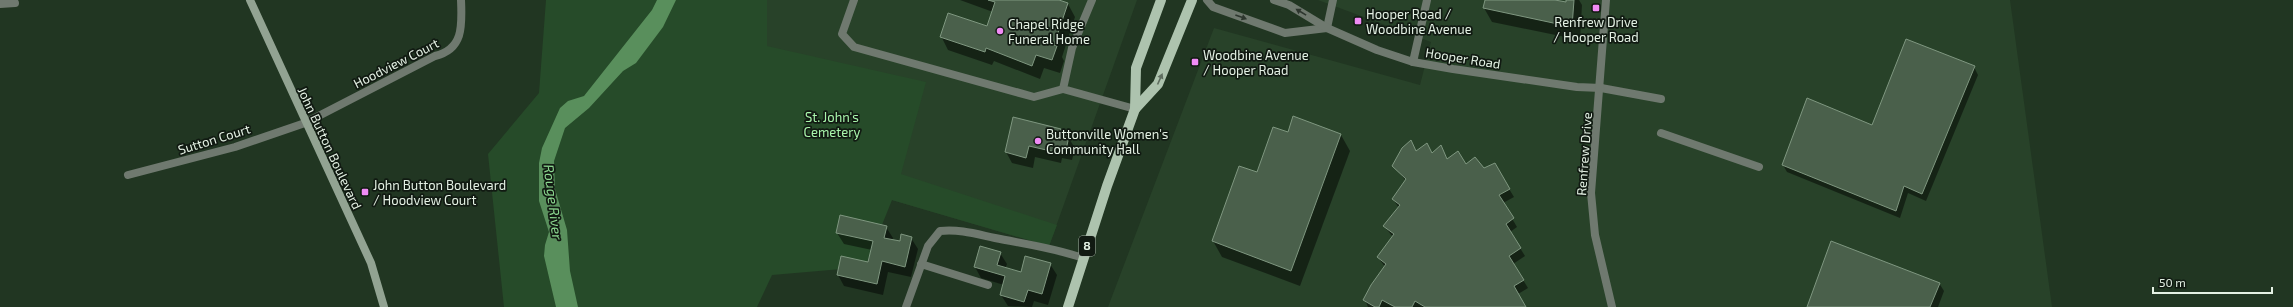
<svg xmlns="http://www.w3.org/2000/svg" width="2293" height="307" font-family="'Exo 2',sans-serif">
<style>
.built{fill:#284229}
.green{fill:#264b29}
.water{fill:#598f5c}
.shadow{fill:#0007}
.building{fill:#4a604b;stroke:#7f9780}
.lines{fill:none;stroke-linecap:round;stroke-linejoin:round}
.lane{stroke:#6f796f;stroke-width:8}
.street{stroke:#6f796f;stroke-width:8}
.secondary{stroke:#92a392;stroke-width:8}
.primary{stroke:#adc3ae;stroke-width:10}
.oneway{fill:#2d362e}
.oneway2{fill:#5f6e60}
.poi-dot{fill:#f08bf5;stroke:#111a12;stroke-width:1.5}
.labels{text-anchor:middle;stroke-width:3.5;stroke-linejoin:round;paint-order:stroke}
.shield{fill:#111a12;stroke:#a5b0a5;stroke-width:1}
.shield-label{font-size:12px;font-weight:bold;fill:#e4f1e4}
.poi-label{font-size:13px;fill:#e4f1e4;stroke:#111a12;text-anchor:start}
.street-label{font-size:13px;fill:#e4f1e4;stroke:#111a12}
.park-label{font-size:13px;fill:#a9f6ac;stroke:#111a12}
.water-label{font-size:14px;font-style:italic;fill:#8dd991;stroke:#111a12}
</style>
<rect width="100%" height="100%" fill="#213622"/>
<!-- built -->
<g class="built">
<path d="M767 0H1137L1049 246 892 200 765 176Z"/>
<path d="M1318 0H2010L2052 307H1108L1214 28 1420 85 1431 42Z"/>
</g>
<!-- green -->
<path class="green" d="M546 0H767V46L926 82 901 174 1057 225 1049 246 892 200 865 267 772 275 757 307H504L488 154 539 93Z"/>
<!-- water -->
<path class="water" d="M657 0H676L663 27 636 63 623 71 589 108 565 128 554 161 555 189 567 230 570 271 578 307H556L544 256 545 245 549 232 539 201V163L542 148 560 108 568 101 584 96 652 10Z"/>
<!-- shadow -->
<g class="shadow">
<path d="M960 0H1056L1068 4 1075 17 1062 57 1064 61 1060 73 1044 68 1040 79 994 61 992 65 948 50 941 36 987 28 993 12Z"/>
<path d="M1486 0H1550L1567 4V0H1579L1582 5 1580 40 1492 22 1484 8Z"/>
<path d="M1974 67 1978 75 1926 201 1908 193 1900 218 1787 172 1783 165 1872 127Z"/>
<path d="M1060 130 1063 136 1068 137 1075 148 1072 160 1062 158 1061 163 1035 157 1033 168 1012 163 1006 152Z"/>
<path d="M1288 133 1341 135 1350 151 1300 286 1222 257 1213 241 1257 173Z"/>
<path d="M1441 147 1448 160 1484 169 1494 164 1514 197 1503 203 1517 227 1510 232 1525 256 1513 264 1528 288 1518 294 1525 307H1368L1365 300 1385 267 1378 257 1393 237 1384 226 1399 208 1393 199 1406 181 1394 166 1416 153 1432 154Z"/>
<path d="M886 227 893 238 892 241 901 243 911 238 918 249 911 277 888 272 883 295 844 286 838 275 842 257 869 263 872 250 844 244 837 233Z"/>
<path d="M1000 253 1007 264 1005 269 1021 273 1050 264 1057 275 1048 305 1034 301 1032 307 1008 306 1001 295 1004 285 981 278 975 267Z"/>
<path d="M1939 283 1944 291 1938 307H1808Z"/>
</g>
<!-- building -->
<g class="building">
<path d="M988 0H1059L1068 3 1054 45 1057 46 1052 60 1036 55 1032 66 986 48 985 52 940 37 948 13 987 26 995 2Z"/>
<path d="M1485 0H1555L1566 2V0H1574L1572 27 1483 8Z"/>
<path d="M1906 39 1975 66 1922 194 1904 186 1896 211 1782 165 1807 98 1872 125Z"/>
<path d="M1293 116 1341 134 1291 271 1212 241 1239 166 1257 172 1273 127 1288 132Z"/>
<path d="M1013 117 1061 129 1059 134 1069 136 1066 150 1056 148 1055 152 1029 146 1026 158 1005 152Z"/>
<path d="M1411 140 1416 151 1427 143 1432 153 1441 145 1447 159 1458 151 1466 164 1475 157 1484 168 1495 163 1510 189 1499 195 1514 218 1506 224 1521 248 1509 256 1524 280 1514 286 1526 307H1425L1415 301 1412 307H1395L1382 300 1379 307H1375L1363 300 1371 285 1386 264 1377 257 1394 234 1383 226 1400 205 1392 199 1406 179 1392 166 1402 148Z"/>
<path d="M840 215 887 226 884 238 900 241 901 234 912 237 905 267 882 261 877 284 837 275 841 256 868 262 873 241 836 233Z"/>
<path d="M1831 241 1940 283 1930 307H1807Z"/>
<path d="M980 246 1001 252 997 265 1021 272 1025 256 1051 263 1042 294 1028 290 1024 302 1000 295 1005 276 974 267Z"/>
</g>
<g class="lines">
<!-- lane -->
<g class="lane">
<path d="M854 0 842 34 854 47 1034 97 1063 89"/>
<path d="M1092 0 1072 48 1063 89 1135 109"/>
<path d="M1327 28 1333 0"/>
<path d="M1413 62 1427 0"/>
<path d="M1601 88 1661 99"/>
<path d="M1661 133 1759 167"/>
<path d="M921 264 988 285"/>
</g>
<!-- street -->
<g class="street">
<path d="M1207 0 1213 7 1285 33 1327 28"/>
<path d="M1274 0 1289 5 1327 28 1377 50 1413 62 1453 69 1577 87 1601 88"/>
<path d="M1606 0 1591 193 1595 235 1612 307"/>
<path d="M0 4 15 3"/>
<path d="M128 175 235 147 305 123 435 56C464 49 462 25 461 0"/>
<path d="M906 307 928 246 940 231C960 229 976 234 995 238 1025 244 1055 248 1083 258"/>
</g>
<!-- secondary -->
<path class="secondary" d="M250 0 371 263 384 307"/>
<!-- primary -->
<g class="primary">
<path d="M1135 109 1158 84 1192 0"/>
<path d="M1068 307 1107 186 1135 109 1136 68 1161 0"/>
</g>
</g>
<!-- one-way arrows -->
<defs><path id="oneway-solid" d="M-6-.8H1V-3.2L6.5 0L1 3.2V.8H-6Z"/></defs>
<g class="oneway">
<use href="#oneway-solid" transform="translate(1301 12) rotate(-149)"/>
<use href="#oneway-solid" transform="translate(1241 17) rotate(20)"/>
</g>
<use class="oneway2" href="#oneway-solid" transform="translate(1160 79) rotate(-66)"/>
<!-- markers -->
<g class="poi-dot">
<rect x="1592" y="4" width="8" height="8" rx="2"/>
<rect x="1354" y="17" width="8" height="8" rx="2"/>
<circle cx="1000" cy="31" r="4"/>
<rect x="1191" y="58" width="8" height="8" rx="2"/>
<circle cx="1038" cy="141" r="4"/>
<rect x="361" y="188" width="8" height="8" rx="2"/>
</g>
<g class="labels">
<!-- shield labels -->
<rect class="shield" x="1079" y="236" width="16" height="20" rx="3"/>
<g class="shield-label">
<text x="1087" y="250">8</text>
</g>
<!-- poi labels -->
<g class="poi-label">
<text x="1366" y="19">Hooper Road /<tspan x="1366" dy="15">Woodbine Avenue</tspan></text>
<text x="1596" y="27" text-anchor="middle">Renfrew Drive<tspan x="1596" dy="15">/ Hooper Road</tspan></text>
<text x="1008" y="29">Chapel Ridge<tspan x="1008" dy="15">Funeral Home</tspan></text>
<text x="1203" y="60">Woodbine Avenue<tspan x="1203" dy="15">/ Hooper Road</tspan></text>
<text x="1046" y="139">Buttonville Women's<tspan x="1046" dy="15">Community Hall</tspan></text>
<text x="373" y="190">John Button Boulevard<tspan x="373" dy="15">/ Hoodview Court</tspan></text>
</g>
<!-- street labels -->
<g class="street-label">
<text transform="translate(1463 58) rotate(9)" y="5">Hooper Road</text>
<text transform="translate(396 63) rotate(-27)" y="5">Hoodview Court</text>
<text transform="translate(214 139) rotate(-17)" y="5">Sutton Court</text>
<text transform="translate(330 148) rotate(65)" y="5">John Button Boulevard</text>
<text transform="translate(1584 154) rotate(-86)" y="5">Renfrew Drive</text>
</g>
<!-- park labels -->
<g class="park-label">
<text x="832" y="122">St. John's<tspan x="832" dy="15">Cemetery</tspan></text>
</g>
<!-- water labels -->
<g class="water-label">
<text transform="translate(553 202) rotate(83)" y="5">Rouge River</text>
</g>
</g>
<!-- scale -->
<path d="M2153 287v6h119v-6" fill="none" stroke="#e4f1e4" stroke-width="2"/>
<text x="2159" y="287" font-size="12" fill="#e4f1e4" stroke="#111a12" stroke-width="3" paint-order="stroke">50 m</text>
</svg>
